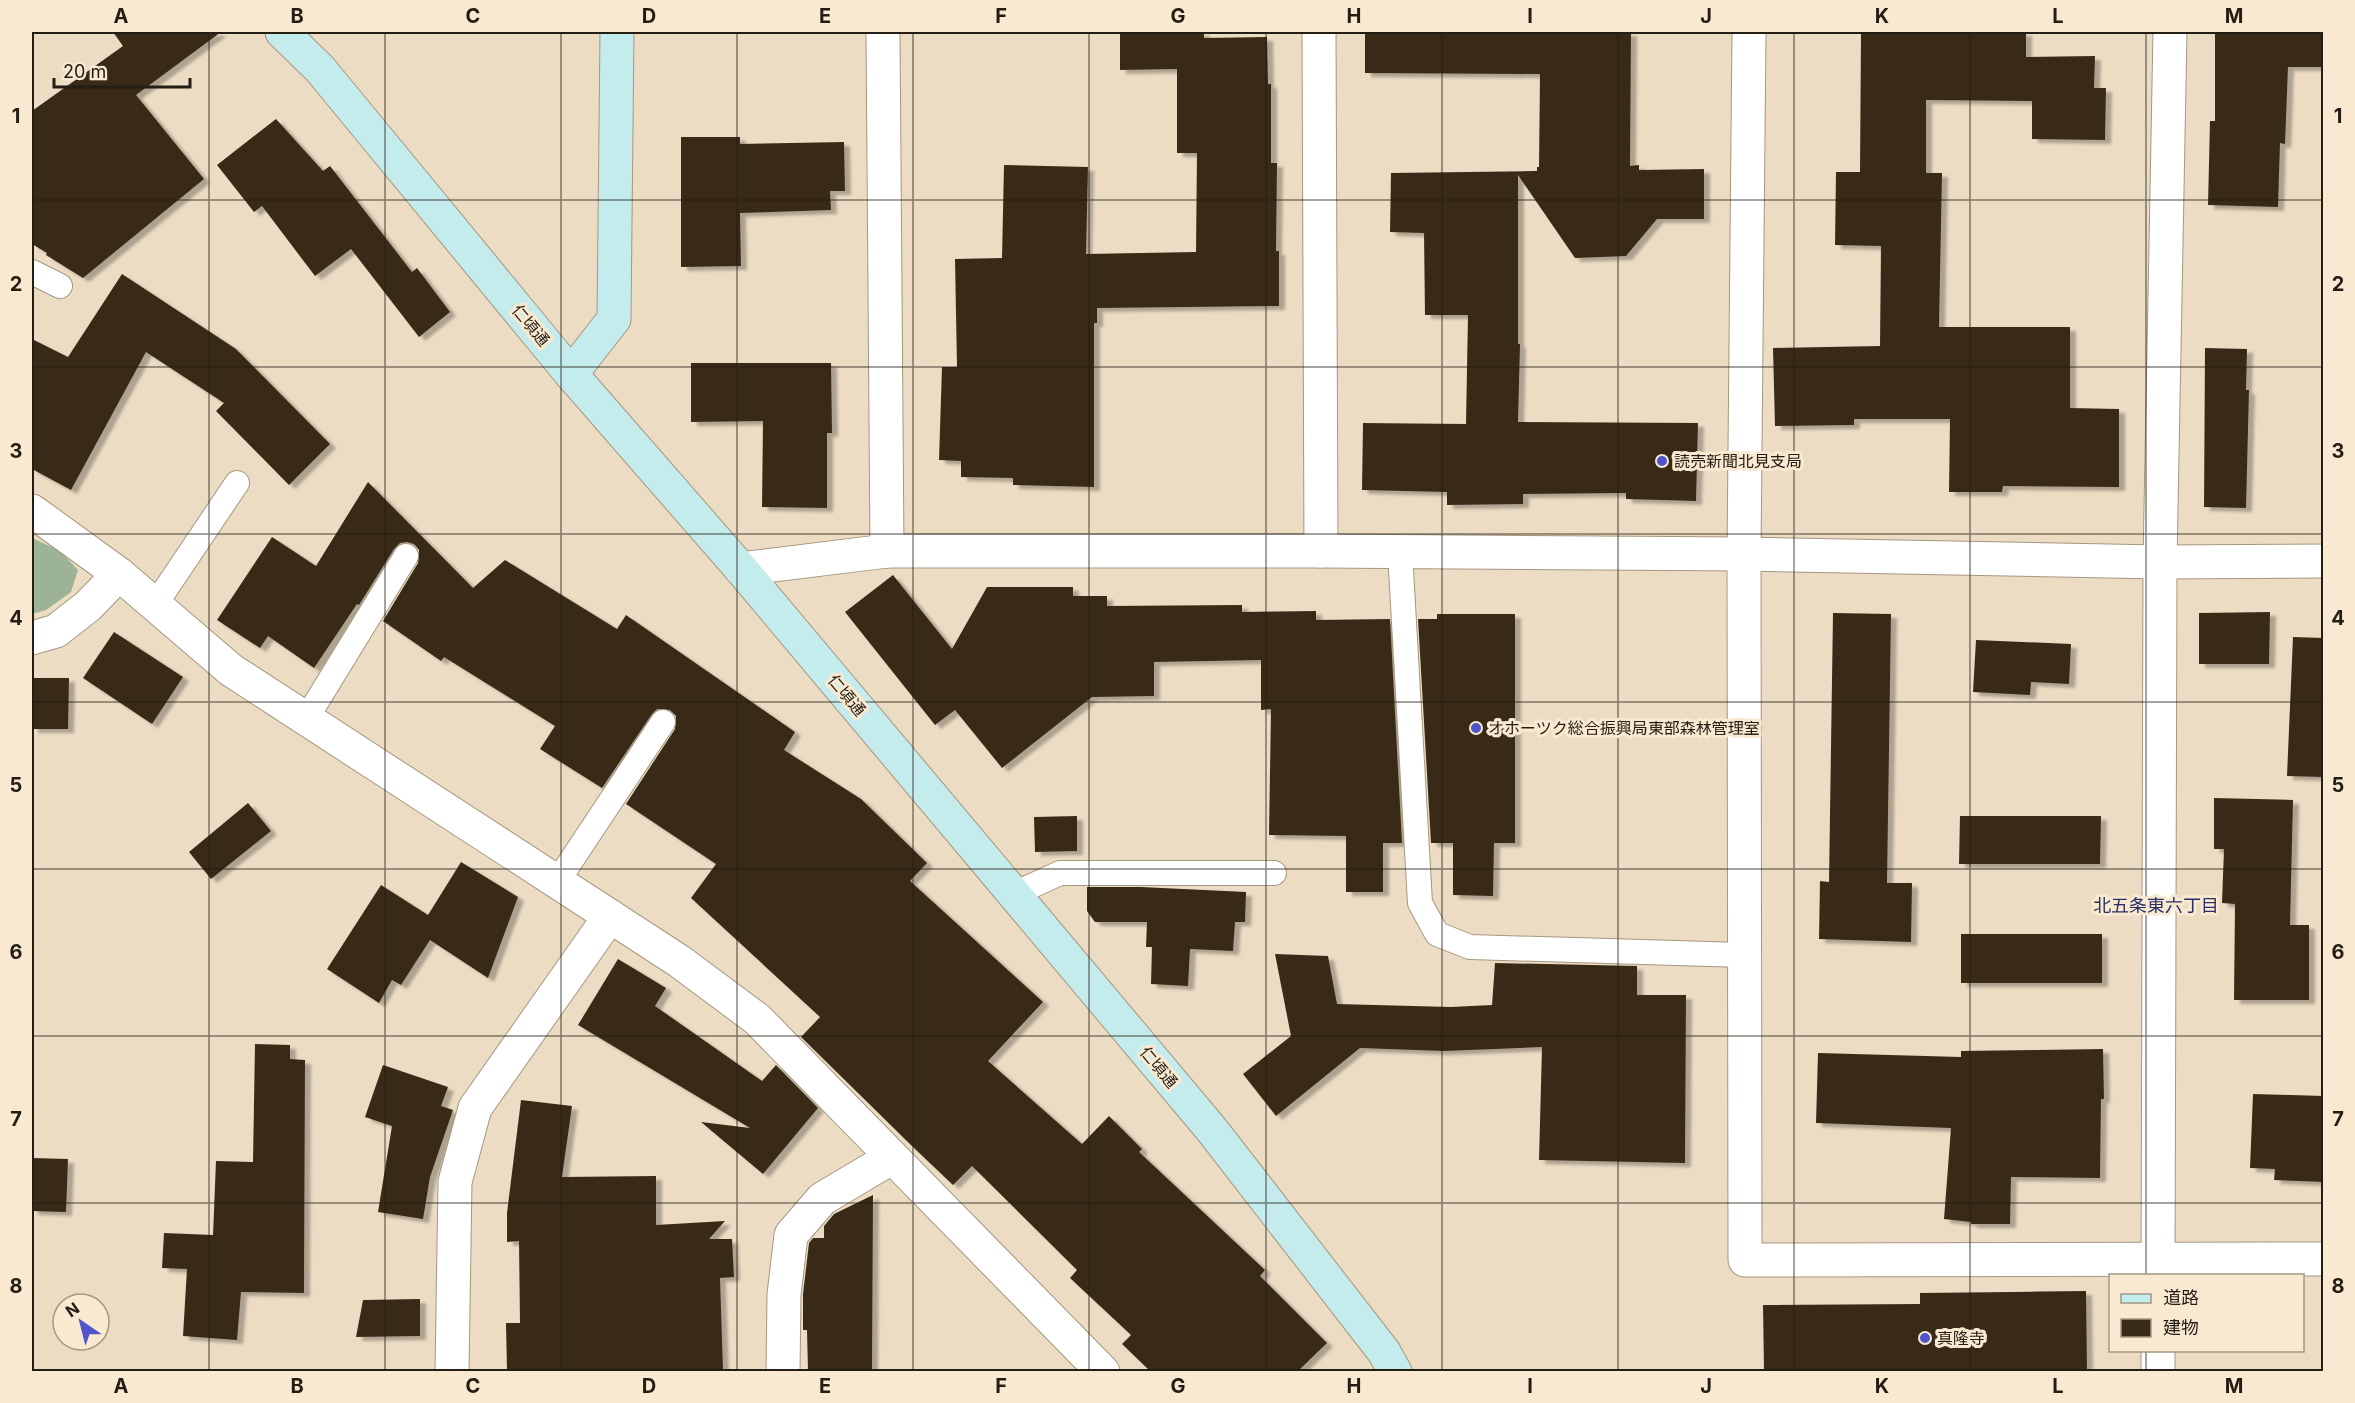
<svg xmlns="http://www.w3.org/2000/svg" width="2355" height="1403" font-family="Inter,'Noto Sans JP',sans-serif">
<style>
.green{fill:#9cb398}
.building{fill:#382c18;filter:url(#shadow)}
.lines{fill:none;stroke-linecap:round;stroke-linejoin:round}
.lane-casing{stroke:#a69780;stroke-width:26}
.street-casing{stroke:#a69780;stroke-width:35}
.secondary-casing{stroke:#a69780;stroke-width:35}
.lane{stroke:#fff;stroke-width:24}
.street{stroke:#fff;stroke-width:33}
.secondary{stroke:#c5ecec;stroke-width:33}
.grid{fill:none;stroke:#231d14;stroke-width:1.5;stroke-opacity:0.55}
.poi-dot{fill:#5055cc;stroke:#f9e9d0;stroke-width:2}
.labels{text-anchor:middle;stroke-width:6;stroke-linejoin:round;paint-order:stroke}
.street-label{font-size:16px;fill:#231d14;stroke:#f9e9d0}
.poi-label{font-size:16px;fill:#231d14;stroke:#f9e9d0;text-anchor:start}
.neighbourhood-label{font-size:18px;fill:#292e68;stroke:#f9e9d0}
.neatline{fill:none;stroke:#231d14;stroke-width:2}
.grid-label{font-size:20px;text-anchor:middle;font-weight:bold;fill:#231d14}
</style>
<defs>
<filter id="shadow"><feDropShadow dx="6" dy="4" stdDeviation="1.5" flood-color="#0004"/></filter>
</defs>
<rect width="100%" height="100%" fill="#ecdcc3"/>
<!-- green -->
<path class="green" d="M32 538 60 551 78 570 71 592 46 610 32 614Z"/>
<!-- building -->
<g class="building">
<path d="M113 32H221L136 95 204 179 83 278 46 255 47 253 32 244V111L123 46Z"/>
<path d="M1120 32H1204V38L1267 37 1268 84H1271V163H1277L1276 251H1279V306L1097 308V323H1094V487L1013 485V478L961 477V461L939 460 942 367H957L955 259 1002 258 1004 165 1088 167 1086 254 1196 252 1197 153H1177V69L1120 70Z"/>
<path d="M1365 32H1631L1630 166 1639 165V170L1704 169V219H1657L1626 256 1575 258 1518 175V344H1520L1518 422 1698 423 1696 501 1626 499V493L1523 494V504L1447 505V492L1362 490 1363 423 1466 424 1468 315H1425L1424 233 1390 232 1391 173 1537 171V167H1539L1540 74 1365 73Z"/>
<path d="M1861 32H2026V57L2095 56 2094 88H2106L2105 140 2032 139V101L1926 100V173H1942L1939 327H2070V408L2119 409V487L2003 486 2002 492H1949L1950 419H1854V425L1775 426 1773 348 1880 346 1881 246 1835 245 1836 172H1860Z"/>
<path d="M2215 32H2324V67H2288L2285 144 2280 143 2278 207 2208 205 2210 121H2215Z"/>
<path d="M276 119 323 171 330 166 412 272 417 268 450 312 419 337 351 249 315 276 262 206 254 212 217 165Z"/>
<path d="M681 137H740V144L844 142 845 191H830L831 210 740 213 741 266 681 267Z"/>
<path d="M122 274 236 349 330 444 289 485 216 411 224 403 146 352 71 490 32 469V339L68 357Z"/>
<path d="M2205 348 2247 349 2246 390H2249L2246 508 2204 507Z"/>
<path d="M691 363H831L832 433H827V508L762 507 763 421 691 422Z"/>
<path d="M368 482 473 588 505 560 617 629 626 615 795 732 784 750 861 799 927 863 910 881 1043 1002 988 1061 1082 1144 1109 1116 1142 1149 1139 1152 1265 1270 1260 1276 1327 1343 1298 1371H1150L1122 1344 1131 1335 1070 1278 1077 1270 972 1166 953 1185 913 1147 801 1037 820 1017 691 898 716 864 626 804 675 729 676 716 670 710 657 709 652 714 602 788 540 749 555 726 444 657 441 661 383 621 418 563 419 550 414 544 407 542 400 543 394 549 359 605 357 604 314 668 268 636 260 648 217 620 272 537 316 566Z"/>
<path d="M893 575 952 649 987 587H1073V596H1107V606L1242 605V612L1316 611V620L1390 619 1402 843H1383V892H1346V836L1269 835 1271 709 1261 710V660L1154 662V696L1092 697 1002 768 955 710 935 725 845 612Z"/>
<path d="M2270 612 2269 664H2199V613Z"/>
<path d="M1833 613 1891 614 1887 883H1912L1911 942 1819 939 1820 881 1829 882Z"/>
<path d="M1437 614H1515V843H1494L1493 896 1453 895V843H1431L1418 619H1437Z"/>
<path d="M114 632 183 677 152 724 83 678Z"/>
<path d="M2293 637 2324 638V777L2287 776Z"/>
<path d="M1976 640 2071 644 2069 684 2031 682 2030 695 1973 692Z"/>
<path d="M32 678H69L68 729H32Z"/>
<path d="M2214 798 2293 800 2290 925H2309V1000H2234L2235 904 2222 903 2224 849H2214Z"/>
<path d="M248 803 271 831 211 879 189 852Z"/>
<path d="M1077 816V851L1035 852 1034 817Z"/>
<path d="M1960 816H2101L2100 864H1959Z"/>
<path d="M461 862 518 897 488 978 430 940 401 985 392 980 379 1003 327 969 381 885 428 915Z"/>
<path d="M1087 887H1141L1246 892 1245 922H1235L1233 951 1190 949 1188 986 1151 984 1152 947H1146L1147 922H1095L1087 911Z"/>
<rect x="1961" y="934" width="141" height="49"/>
<path d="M1275 954 1328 956 1337 1004 1451 1007 1492 1005 1495 963 1637 966V995H1686L1685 1163 1539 1160 1542 1047 1444 1051 1360 1048 1276 1116 1243 1074 1291 1036Z"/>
<path d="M618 959 666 988 655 1006 762 1081 776 1065 818 1108 763 1174 701 1122 750 1128 578 1025Z"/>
<path d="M255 1044 290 1045V1059L305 1060 304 1293 241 1292 237 1340 183 1336 187 1269 162 1268 164 1233 213 1235 216 1161 253 1162Z"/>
<path d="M2103 1049 2104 1099H2101L2100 1178 2011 1177 2010 1224H1971V1222L1944 1219 1951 1128 1816 1123 1818 1053 1961 1057V1051Z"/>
<path d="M383 1065 448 1087 441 1106 453 1110 430 1177 423 1219 378 1212 392 1126 365 1117Z"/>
<path d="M2253 1094 2324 1096V1182L2274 1180 2275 1169 2250 1168Z"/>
<path d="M521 1100 572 1106 562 1177 656 1176V1225L725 1221 709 1239H732L734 1277 720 1278 723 1370 507 1371 506 1323H520L519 1241 507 1242V1213Z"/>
<path d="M32 1158 68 1159 66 1212 32 1211Z"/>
<path d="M873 1195 872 1371H808L807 1330H803V1294L809 1243 813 1238H824V1226L834 1214Z"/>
<path d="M2086 1291 2087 1371H1764L1763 1305 1920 1304V1293Z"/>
<path d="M420 1299V1336L356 1337 363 1300Z"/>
</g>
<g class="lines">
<defs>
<g id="lane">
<path d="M32 272 60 286"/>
<path d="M1400 552 1420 903 1437 934 1470 947 1744 955"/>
<path d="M155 605 237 483"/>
<path d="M306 719 406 556"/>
<path d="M557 882 663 722"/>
<path d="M1014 894 1060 873H1274"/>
</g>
<g id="street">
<path d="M883 32 887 551"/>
<path d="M1319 32 1321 551"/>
<path d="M1749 32 1744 554 1745 1260 2324 1259"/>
<path d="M32 511 119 574 231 670 679 961 757 1019 1103 1372"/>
<path d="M741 569 887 551H1321L1744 554 2160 562 2324 561"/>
<path d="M32 638 56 631 88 606 119 574"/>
<path d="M2158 1276 2160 562 2170 32"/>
<path d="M452 1372 455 1182 475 1108 610 916"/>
<path d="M783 1372 784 1295 791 1235 822 1199 891 1158"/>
<path d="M2158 1372V1350"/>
</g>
<g id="secondary">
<path d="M282 32 320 69 571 374 741 569 1212 1130 1384 1352 1395 1372"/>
<path d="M571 374 614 319 617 32"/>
</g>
</defs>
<!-- lane casing -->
<use href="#lane" class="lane-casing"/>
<!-- street casing -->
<use href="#street" class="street-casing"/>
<!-- secondary casing -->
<use href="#secondary" class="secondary-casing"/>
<!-- lane -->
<use href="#lane" class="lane"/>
<!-- street -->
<use href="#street" class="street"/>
<!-- secondary -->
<use href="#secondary" class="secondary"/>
</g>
<!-- grid -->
<path class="grid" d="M209 32V1372M385 32V1372M561 32V1372M737 32V1372M913 32V1372M1089 32V1372M1266 32V1372M1442 32V1372M1618 32V1372M1794 32V1372M1970 32V1372M2146 32V1276M32 200H2324M32 367H2324M32 534H2324M32 702H2324M32 869H2324M32 1036H2324M32 1203H2324M2146 1350V1372"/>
<!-- markers -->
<g class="poi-dot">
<circle cx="1662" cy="461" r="6"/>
<circle cx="1476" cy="728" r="6"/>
<circle cx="1925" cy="1338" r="6"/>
</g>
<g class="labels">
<!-- street labels -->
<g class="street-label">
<text transform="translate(531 325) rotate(50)" y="6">仁頃通</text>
<text transform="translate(847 695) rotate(50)" y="6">仁頃通</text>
<text transform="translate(1159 1067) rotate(50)" y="6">仁頃通</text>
</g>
<!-- poi labels -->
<g class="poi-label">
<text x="1674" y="467">読売新聞北見支局</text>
<text x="1488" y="734">オホーツク総合振興局東部森林管理室</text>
<text x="1937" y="1344">真隆寺</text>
</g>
<!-- neighbourhood labels -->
<g class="neighbourhood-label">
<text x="2156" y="912">北五条東六丁目</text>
</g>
</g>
<!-- border -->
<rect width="2355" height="1403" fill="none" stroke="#f9e9d0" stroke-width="66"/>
<!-- legend -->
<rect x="2109" y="1274" width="195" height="78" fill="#f9e9d0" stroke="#a39785" stroke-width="1.5"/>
<rect x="2121" y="1294" width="30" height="9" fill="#c5ecec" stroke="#a39785" stroke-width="1.5"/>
<text x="2163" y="1304" font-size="18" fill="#231d14">道路</text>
<rect x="2121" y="1319" width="30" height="18" fill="#382c18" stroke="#a39785" stroke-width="1.5"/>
<text x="2163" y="1334" font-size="18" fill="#231d14">建物</text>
<!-- north arrow -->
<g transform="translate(81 1322) rotate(325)"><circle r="28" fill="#f9e9d0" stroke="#a39785" stroke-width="1.5"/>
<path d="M0-4.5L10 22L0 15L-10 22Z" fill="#5055cc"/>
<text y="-9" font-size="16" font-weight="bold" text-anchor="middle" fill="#231d14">N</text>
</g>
<!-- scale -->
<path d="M54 78v9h136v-9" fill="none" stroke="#231d14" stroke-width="3"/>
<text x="63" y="78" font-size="18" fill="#231d14" stroke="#f9e9d0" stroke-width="4.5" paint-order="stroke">20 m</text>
<rect x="33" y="33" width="2289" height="1337" class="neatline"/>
<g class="grid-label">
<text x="121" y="23">A</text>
<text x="297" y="23">B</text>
<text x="473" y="23">C</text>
<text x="649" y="23">D</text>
<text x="825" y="23">E</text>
<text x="1001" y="23">F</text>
<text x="1178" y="23">G</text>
<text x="1354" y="23">H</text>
<text x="1530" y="23">I</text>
<text x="1706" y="23">J</text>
<text x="1882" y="23">K</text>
<text x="2058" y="23">L</text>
<text x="2234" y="23">M</text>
<text x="16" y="123">1</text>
<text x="2338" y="123">1</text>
<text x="16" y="291">2</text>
<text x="2338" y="291">2</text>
<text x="16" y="458">3</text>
<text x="2338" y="458">3</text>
<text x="16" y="625">4</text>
<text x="2338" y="625">4</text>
<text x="16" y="792">5</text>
<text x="2338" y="792">5</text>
<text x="16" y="959">6</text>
<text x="2338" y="959">6</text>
<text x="16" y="1126">7</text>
<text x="2338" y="1126">7</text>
<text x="16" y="1293">8</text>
<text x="2338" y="1293">8</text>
<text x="121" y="1393">A</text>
<text x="297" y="1393">B</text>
<text x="473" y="1393">C</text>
<text x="649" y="1393">D</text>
<text x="825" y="1393">E</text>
<text x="1001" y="1393">F</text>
<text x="1178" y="1393">G</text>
<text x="1354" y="1393">H</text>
<text x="1530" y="1393">I</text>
<text x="1706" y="1393">J</text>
<text x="1882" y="1393">K</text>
<text x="2058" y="1393">L</text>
<text x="2234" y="1393">M</text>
</g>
</svg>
